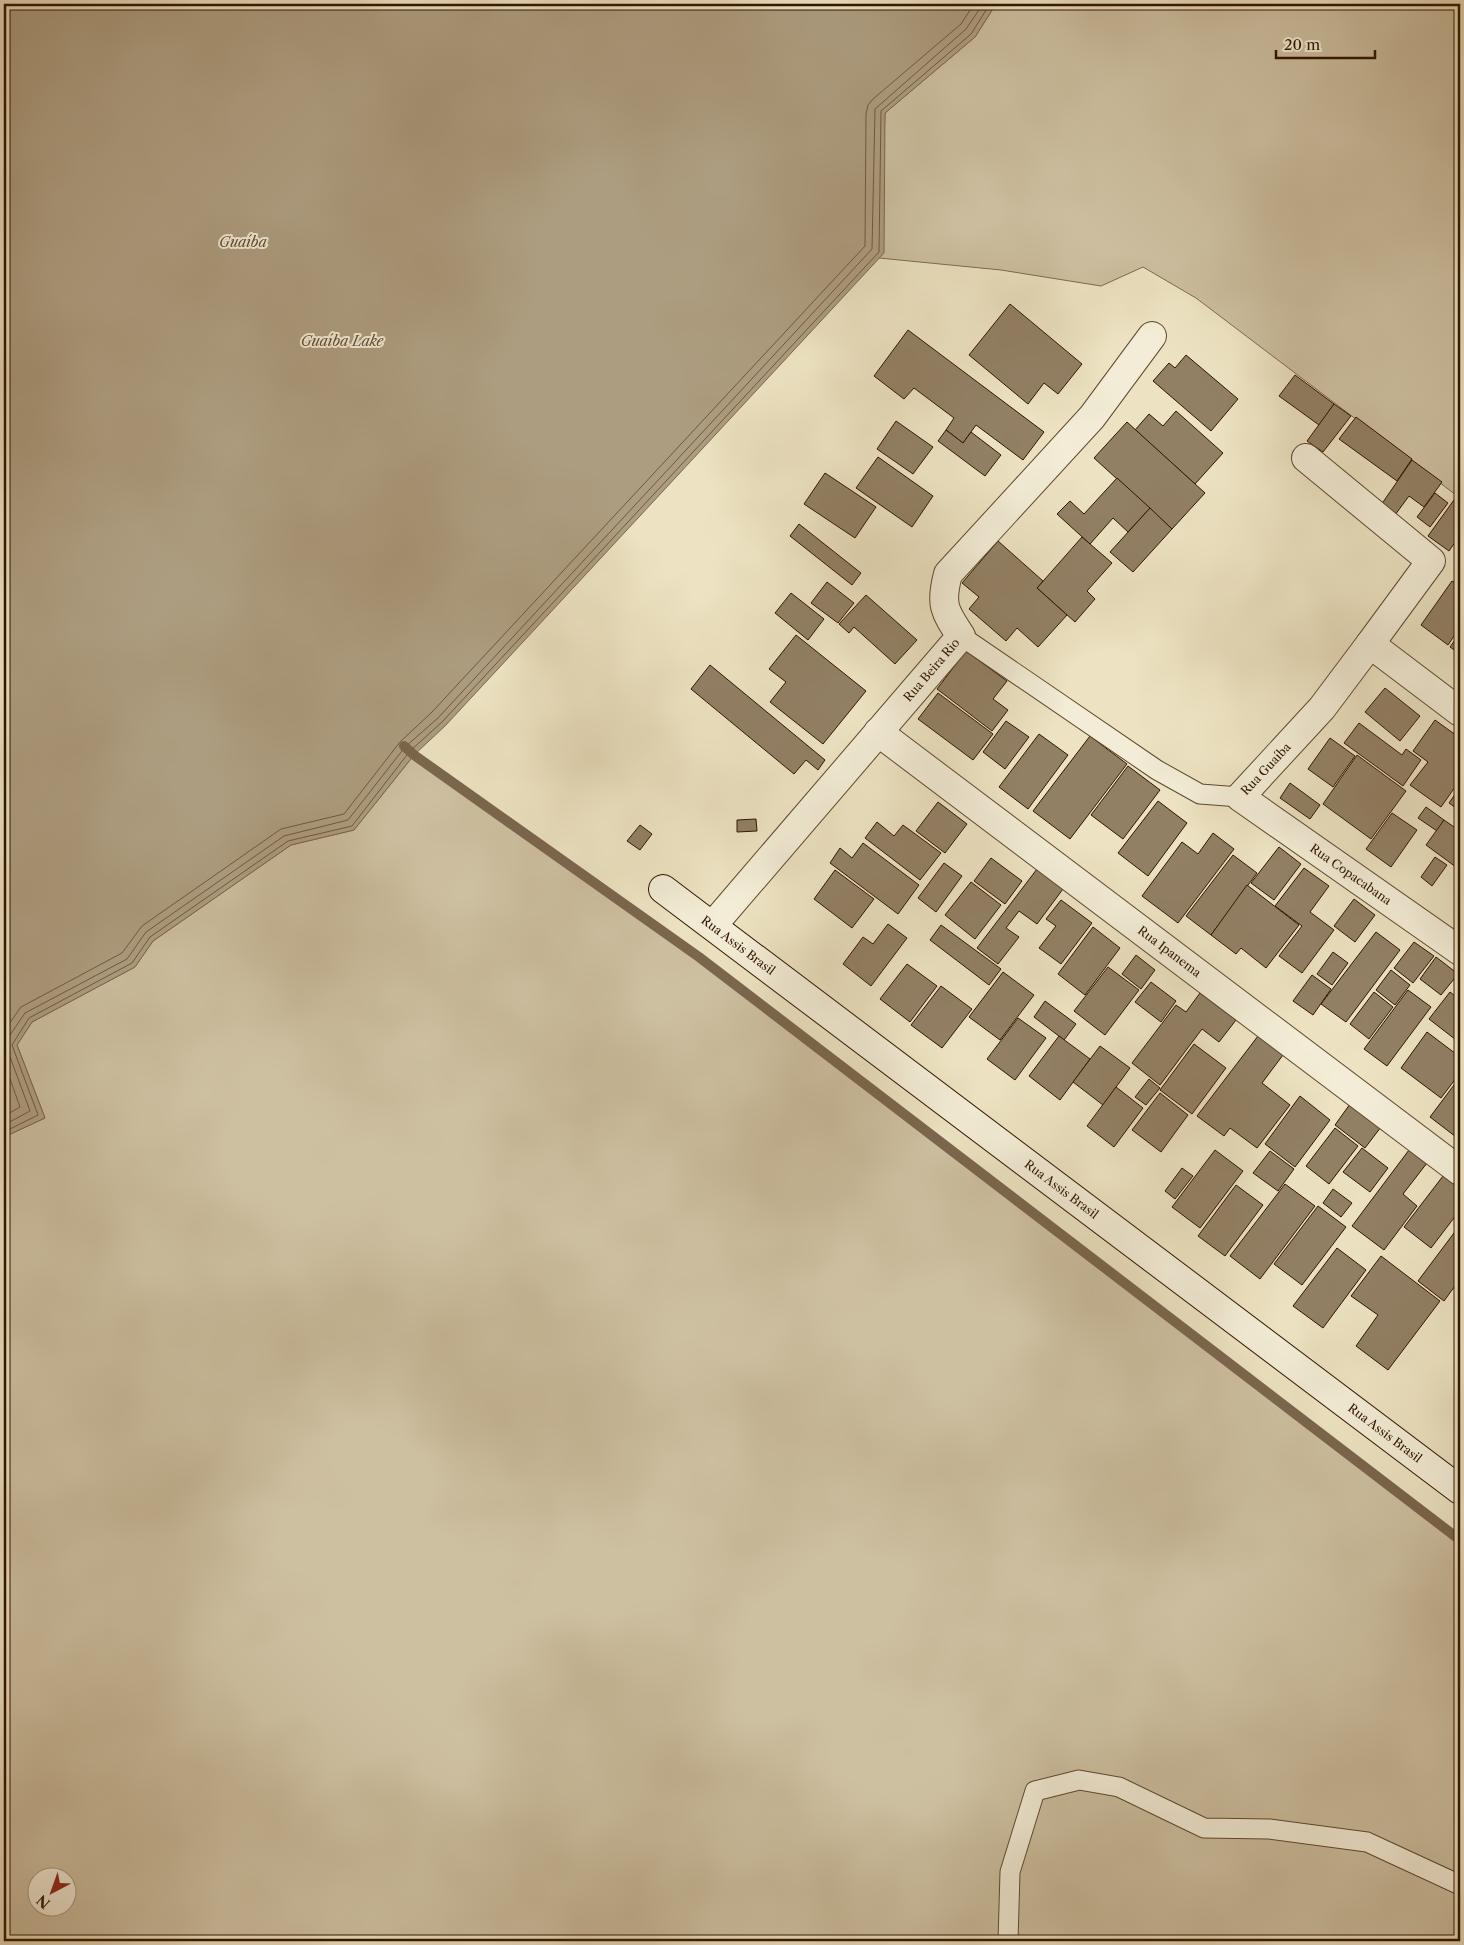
<svg xmlns="http://www.w3.org/2000/svg" width="1464" height="1945" font-family="'Libre Caslon Text',serif">
<style>
.green{fill:#cdc0a1;stroke:#7e6a50;fill-rule:evenodd}
.water{fill:#ad9d80;stroke:#7b664d}
.lines{fill:none;stroke-linecap:round;stroke-linejoin:round}
.shore{stroke:#6e5840;stroke-width:1}
.stream{stroke:#7b664d;stroke-width:10}
.building{fill:#928065;stroke:#301400}
.lane-casing{stroke:#5f4830;stroke-width:21}
.street-casing{stroke:#5f4830;stroke-width:30}
.secondary-casing{stroke:#301400;stroke-width:30}
.lane{stroke:#f3edd7;stroke-width:19}
.street{stroke:#f3edd7;stroke-width:28}
.secondary{stroke:#f3edd7;stroke-width:28}
.labels{text-anchor:middle;stroke-width:4;stroke-linejoin:round;paint-order:stroke}
.street-label{font-size:12px;fill:#301400;stroke:#f3edd7}
.water-label{font-size:14px;font-style:italic;fill:#624b33;stroke:#f3edd7}
</style>
<rect width="100%" height="100%" fill="#ede3c2"/>
<filter id="stains"><feTurbulence type="fractalNoise" baseFrequency=".004" numOctaves="4"/><feColorMatrix values="0 0 0 0 .2 0 0 0 0 .09 0 0 0 0 .02 0 0 0 .5 -.17"/></filter>
<radialGradient id="worn" r=".72"><stop offset=".6" stop-color="#630" stop-opacity="0"/><stop offset="1" stop-color="#630" stop-opacity=".3"/></radialGradient>
<!-- green -->
<g class="green">
<path d="M996 4H1460V498L1196 298 1143 267 1101 286 1001 270 879 258 885 113 975 37Z"/>
<path d="M414 755 699 957 1460 1540V1941H4V1137L45 1118 17 1045 32 1022 135 967 153 941 291 845 354 830ZM38 1878H68V1908H38Z"/>
</g>
<!-- water -->
<path class="water" d="M4 4H996L975 37 885 113 884 253 445 726 414 755 354 830 291 845 153 941 135 967 32 1022 17 1045 45 1118 4 1137Z"/>
<g class="lines">
<!-- shore -->
<g class="shore">
<path d="M4 1031 21 1007 122 953 142 926 281 829 344 814 400 742 432 712 865 246 866 114 868 105 873 99 961 24 974 4"/>
<path d="M4 1062 20 1107 4 1116"/>
<path d="M4 1125 30 1111 6 1046 8 1038 25 1013 127 959 146 932 284 836 348 820 405 747 438 718 872 249 875 109 966 29 983 4"/>
<path d="M4 1132 38 1115 12 1045 29 1018 132 963 150 937 288 841 352 826 410 751 442 722 879 252 881 111 971 34 990 4"/>
</g>
<!-- stream -->
<path class="stream" d="M404 746 414 755 699 957 1460 1540"/>
</g>
<!-- building -->
<g class="building">
<path d="M1010 304 1082 364 1058 394 1044 383 1028 404 969 355Z"/>
<path d="M908 330 1044 432 1023 460 976 425 963 443 946 430 954 418 914 388 904 399 874 376Z"/>
<path d="M1186 355 1238 399 1211 431 1153 381 1169 363 1175 368Z"/>
<path d="M1295 375 1334 404 1319 425 1279 396Z"/>
<path d="M1334 404 1351 416 1323 452 1307 441Z"/>
<path d="M1176 411 1223 453 1195 484 1135 430 1149 414 1163 426Z"/>
<path d="M1356 417 1412 459 1397 481 1339 439Z"/>
<path d="M896 421 933 447 913 474 877 449Z"/>
<path d="M1127 422 1205 493 1172 529 1094 458Z"/>
<path d="M946 430 963 443 971 432 1001 455 985 476 938 441Z"/>
<path d="M878 457 933 496 912 527 856 488Z"/>
<path d="M1412 460 1442 482 1424 507 1409 496 1395 515 1381 505Z"/>
<path d="M825 473 876 507 855 538 804 504Z"/>
<path d="M1117 478 1150 508 1128 532 1113 518 1090 544 1057 514 1070 501 1084 514Z"/>
<path d="M1435 493 1448 503 1430 527 1417 517Z"/>
<path d="M1459 493 1460 535 1449 551 1428 536Z"/>
<path d="M1150 508 1172 529 1133 572 1110 552Z"/>
<path d="M799 524 861 573 852 585 790 536Z"/>
<path d="M1082 537 1112 563 1087 591 1095 599 1075 622 1037 588Z"/>
<path d="M998 541 1043 581 1037 588 1067 615 1038 647 1017 628 1006 641 969 609 979 597 962 583Z"/>
<path d="M1452 581 1460 586V627L1448 645 1421 625Z"/>
<path d="M827 582 854 603 838 623 811 603Z"/>
<path d="M791 593 824 619 808 640 775 613Z"/>
<path d="M866 595 917 640 895 664 854 627 849 633 839 624Z"/>
<path d="M1460 633V654L1450 647Z"/>
<path d="M796 635 866 691 823 744 770 702 786 682 769 669Z"/>
<path d="M966 651 1007 681 993 699 1008 710 992 731 937 689Z"/>
<path d="M710 665 825 760 818 770 806 760 794 774 691 689Z"/>
<path d="M1385 688 1420 716 1400 741 1365 712Z"/>
<path d="M938 693 993 734 973 760 918 719Z"/>
<path d="M1435 720 1460 738V780L1441 807 1410 785 1428 762 1413 751Z"/>
<path d="M1006 721 1029 737 1005 769 983 752Z"/>
<path d="M1359 723 1402 755 1406 749 1421 760 1403 786 1344 743Z"/>
<path d="M1039 734 1068 755 1028 809 999 787Z"/>
<path d="M1090 736 1127 764 1070 839 1033 811Z"/>
<path d="M1330 738 1355 756 1333 787 1308 769Z"/>
<path d="M1357 755 1406 791 1371 839 1323 804Z"/>
<path d="M1128 766 1160 790 1123 839 1091 815Z"/>
<path d="M1290 783 1320 805 1310 819 1280 798Z"/>
<path d="M1460 787V811L1449 803Z"/>
<path d="M1158 801 1187 823 1148 876 1118 853Z"/>
<path d="M938 802 967 824 945 853 916 831Z"/>
<path d="M1426 807 1444 820 1437 831 1418 818Z"/>
<path d="M1392 813 1417 830 1391 867 1366 849Z"/>
<path d="M756 819 757 831 737 832V820Z"/>
<path d="M1444 820 1460 831V870L1426 845Z"/>
<path d="M877 822 894 836 903 825 941 853 920 880 865 838Z"/>
<path d="M640 825 652 834 640 850 627 841Z"/>
<path d="M1213 833 1234 849 1178 923 1142 896 1182 842 1198 854Z"/>
<path d="M863 843 919 885 898 914 830 863 840 848 852 858Z"/>
<path d="M1279 847 1301 864 1274 900 1251 883Z"/>
<path d="M1233 855 1257 873 1211 935 1186 916Z"/>
<path d="M1435 857 1447 865 1432 886 1421 877Z"/>
<path d="M991 858 1022 881 1005 904 974 881Z"/>
<path d="M944 863 962 876 936 912 918 898Z"/>
<path d="M1304 868 1329 886 1310 912 1334 930 1302 973 1279 956 1302 926 1275 906Z"/>
<path d="M1037 869 1063 889 1037 924 1019 911 1006 928 1019 937 998 964 977 948Z"/>
<path d="M835 870 874 899 852 928 814 899Z"/>
<path d="M971 882 1001 905 975 939 945 915Z"/>
<path d="M1247 885 1299 925 1266 968 1241 948 1236 954 1211 935Z"/>
<path d="M1354 899 1375 915 1355 942 1334 926Z"/>
<path d="M1061 900 1092 923 1061 964 1039 948 1056 926 1046 919Z"/>
<path d="M888 924 907 938 871 986 843 964 863 937 873 944Z"/>
<path d="M941 925 1001 969 989 985 930 940Z"/>
<path d="M1093 927 1120 948 1085 995 1058 974Z"/>
<path d="M1376 932 1400 950 1346 1022 1321 1004Z"/>
<path d="M1414 942 1434 956 1413 983 1394 968Z"/>
<path d="M1333 952 1348 963 1332 985 1317 974Z"/>
<path d="M1136 955 1155 970 1141 989 1122 974Z"/>
<path d="M1436 957 1458 974 1441 995 1420 979Z"/>
<path d="M907 964 937 986 910 1022 880 999Z"/>
<path d="M1108 967 1139 990 1105 1035 1074 1011Z"/>
<path d="M1391 970 1410 985 1395 1005 1376 990Z"/>
<path d="M1003 972 1034 995 1000 1040 969 1017Z"/>
<path d="M1312 975 1331 989 1313 1015 1293 1001Z"/>
<path d="M1151 982 1176 1001 1161 1022 1135 1002Z"/>
<path d="M941 986 972 1009 942 1048 911 1025Z"/>
<path d="M1408 990 1431 1007 1387 1066 1364 1049Z"/>
<path d="M1374 992 1393 1007 1369 1039 1350 1024Z"/>
<path d="M1450 992 1460 1000V1043L1429 1019Z"/>
<path d="M1200 993 1236 1020 1219 1042 1202 1029 1160 1085 1132 1063 1176 1005 1186 1012Z"/>
<path d="M1045 1001 1076 1024 1064 1040 1034 1017Z"/>
<path d="M1018 1018 1046 1038 1015 1080 987 1059Z"/>
<path d="M1427 1032 1460 1057V1073L1441 1098 1401 1068Z"/>
<path d="M1059 1036 1090 1059 1060 1100 1029 1076Z"/>
<path d="M1258 1036 1283 1055 1262 1083 1290 1105 1257 1148 1230 1128 1224 1136 1197 1116Z"/>
<path d="M1194 1044 1226 1068 1192 1114 1160 1090Z"/>
<path d="M1100 1046 1130 1068 1103 1105 1073 1082Z"/>
<path d="M1460 1077V1140L1430 1117Z"/>
<path d="M1149 1079 1160 1088 1146 1105 1135 1097Z"/>
<path d="M1116 1087 1143 1108 1114 1147 1087 1126Z"/>
<path d="M1160 1093 1188 1115 1161 1152 1132 1130Z"/>
<path d="M1300 1096 1330 1120 1295 1167 1265 1144Z"/>
<path d="M1350 1104 1381 1127 1365 1148 1335 1125Z"/>
<path d="M1335 1128 1358 1146 1329 1184 1306 1166Z"/>
<path d="M1362 1148 1388 1168 1370 1192 1343 1172Z"/>
<path d="M1215 1150 1243 1171 1200 1228 1172 1207Z"/>
<path d="M1409 1150 1427 1163 1403 1194 1417 1206 1384 1250 1352 1226Z"/>
<path d="M1270 1151 1294 1169 1278 1191 1253 1173Z"/>
<path d="M1182 1168 1193 1176 1175 1199 1165 1191Z"/>
<path d="M1443 1176 1460 1189V1210L1431 1248 1404 1227Z"/>
<path d="M1285 1184 1315 1206 1260 1279 1230 1256Z"/>
<path d="M1236 1185 1263 1205 1225 1256 1198 1236Z"/>
<path d="M1333 1189 1352 1203 1341 1217 1323 1203Z"/>
<path d="M1318 1206 1346 1227 1302 1285 1274 1264Z"/>
<path d="M1460 1225V1279L1444 1301 1418 1281Z"/>
<path d="M1337 1248 1366 1270 1323 1328 1293 1306Z"/>
<path d="M1381 1256 1440 1301 1388 1370 1356 1346 1378 1315 1351 1296Z"/>
</g>
<g class="lines">
<defs>
<g id="lane">
<path d="M961 636 1157 770 1200 794 1240 797"/>
<path d="M1008 1941 1010 1872 1035 1791 1079 1780 1119 1787 1204 1828 1269 1829 1367 1842 1460 1885"/>
</g>
<g id="street">
<path d="M1306 458 1431 561 1370 644"/>
<path id="s1" d="M1460 712 1370 644 1322 708 1240 797 1460 951"/>
<path id="s2" d="M878 732 1460 1171"/>
<path id="s3" d="M713 925 961 636C944 611 940 604 948 574L1092 417 1152 336"/>
</g>
<g id="secondary">
<path id="s4" d="M663 889 1460 1490"/>
</g>
</defs>
<!-- lane casing -->
<use href="#lane" class="lane-casing"/>
<!-- street casing -->
<use href="#street" class="street-casing"/>
<!-- secondary casing -->
<use href="#secondary" class="secondary-casing"/>
<!-- lane -->
<use href="#lane" class="lane"/>
<!-- street -->
<use href="#street" class="street"/>
<!-- secondary -->
<use href="#secondary" class="secondary"/>
</g>
<g class="labels">
<!-- street labels -->
<g class="street-label">
<text dy="4" stroke="none"><textPath href="#s3" startOffset="336">Rua Beira Rio</textPath></text>
<text transform="translate(1266 769) rotate(-47)" y="4">Rua Guaíba</text>
<text dy="4" stroke="none"><textPath href="#s1" startOffset="449">Rua Copacabana</textPath></text>
<text dy="4" stroke="none"><textPath href="#s4" startOffset="94">Rua Assis Brasil</textPath></text>
<text dy="4" stroke="none"><textPath href="#s2" startOffset="365">Rua Ipanema</textPath></text>
<text dy="4" stroke="none"><textPath href="#s4" startOffset="499">Rua Assis Brasil</textPath></text>
<text dy="4" stroke="none"><textPath href="#s4" startOffset="904">Rua Assis Brasil</textPath></text>
</g>
<!-- water labels -->
<g class="water-label">
<text x="243" y="247">Guaíba</text>
<text x="342" y="346">Guaíba Lake</text>
</g>
</g>
<!-- margin -->
<rect width="1464" height="1945" fill="none" stroke="#ede3c2" stroke-width="20"/>
<rect x="5" y="5" width="1454" height="1935" fill="none" stroke="#301400" stroke-width="2.5"/>
<rect x="10" y="10" width="1444" height="1925" fill="none" stroke="#301400"/>
<!-- north arrow -->
<g transform="translate(52 1892) rotate(221)"><circle r="24" fill="#f3edd7" stroke="#a59681"/>
<path d="M0-4L9 19L0 12L-9 19Z" fill="#8f2418"/>
<text y="-8" font-size="14" font-weight="bold" text-anchor="middle" fill="#301400">N</text>
</g>
<!-- scale -->
<path d="M1276 50v8h99v-8" fill="none" stroke="#301400" stroke-width="2.5"/>
<text x="1284" y="50" font-size="15" fill="#301400" stroke="#f3edd7" stroke-width="4" paint-order="stroke">20 m</text>
<rect width="100%" height="100%" filter="url(#stains)"/>
<rect width="100%" height="100%" fill="url(#worn)"/>
</svg>
